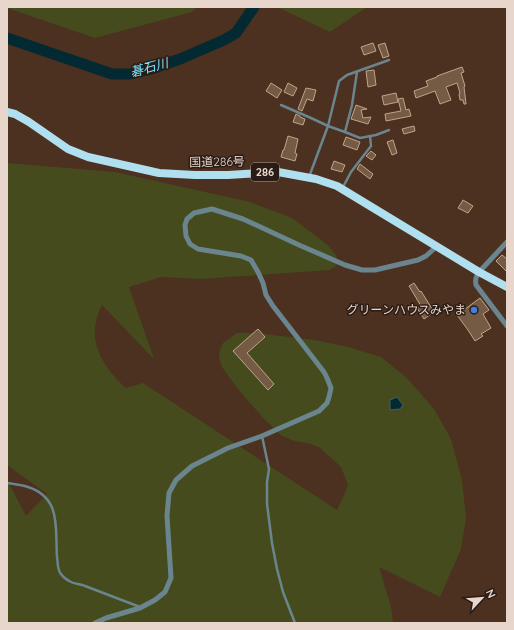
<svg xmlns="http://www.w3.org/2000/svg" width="514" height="630" font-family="Quicksand,'Noto Sans JP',sans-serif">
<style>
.green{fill:#454b1d}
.water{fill:#032933;stroke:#485d61}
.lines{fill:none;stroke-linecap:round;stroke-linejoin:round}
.river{stroke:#032933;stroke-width:11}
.building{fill:#755b43;stroke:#c1a48b}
.service{stroke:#6b858e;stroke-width:2.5}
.minor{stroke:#6b858e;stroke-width:5}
.trunk{stroke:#b0e0ef;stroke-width:8}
.shop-dot{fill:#3f7fe0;stroke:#291b15;stroke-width:1.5}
.labels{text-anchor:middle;stroke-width:3;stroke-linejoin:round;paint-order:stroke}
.shield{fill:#291b15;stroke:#af9d94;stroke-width:1}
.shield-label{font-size:11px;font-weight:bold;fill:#e8d5cb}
.street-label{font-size:12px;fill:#e8d5cb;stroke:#291b15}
.poi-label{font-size:12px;fill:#e8d5cb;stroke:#291b15;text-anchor:end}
.water-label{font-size:13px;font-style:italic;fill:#7ae0fe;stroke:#291b15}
</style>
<rect width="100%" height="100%" fill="#4c3020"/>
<!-- green -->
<g class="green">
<path d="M7 7H197L192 12 95 38 7 8Z"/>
<path d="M277 7H367L330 32Z"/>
<path d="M7 163 115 172 250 202 292 218 328 245 336 255 338 262 336 266 330 270 201 279 161 277 129 287 154 359 102 305C85 339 101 365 126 388L143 383 337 510 344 495 348 485 341 467 319 447 307 443 295 441 282 436 264 419 237 388 222 367 219 358 220 350 223 343 237 333H255L315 340 348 347 381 357 407 378 434 409 451 439 462 480 466 518 461 549 440 597 379 567 391 607 393 623H7V479L26 516 47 494 7 465Z"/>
</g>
<!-- water -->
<path class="water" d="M397 397 403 405 400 409 390 410V400Z"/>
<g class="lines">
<!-- river -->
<path class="river" d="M7 38 112 74H130L151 69 180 59 224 40 236 33 254 7"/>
</g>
<!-- building -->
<g class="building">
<path d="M373 43 376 51 364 55 361 47Z"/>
<path d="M385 43 389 56 383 58 378 45Z"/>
<path d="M462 67 464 72 461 73 465 86 464 87 466 104H464L463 100H460L459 94 460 93 457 83 446 87 451 100 440 104 435 91 416 98 414 91 428 86 426 81 437 77V76Z"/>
<path d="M374 70 376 85 368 87 366 71Z"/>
<path d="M271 83 282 90 277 98 266 91Z"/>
<path d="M288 83 297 88 293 96 284 92Z"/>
<path d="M306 88 316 90 313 101 307 99 302 111 298 109Z"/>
<path d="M396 93 398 102 384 105 382 96Z"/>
<path d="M403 98 406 110 409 109 411 116 386 121 385 114 401 111 398 99Z"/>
<path d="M356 105 367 109 361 110 363 118 371 117 368 124 351 119Z"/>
<path d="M296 114 300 116V117L305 119 303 125 293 122Z"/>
<path d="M414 126 415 131 404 134 402 129Z"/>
<path d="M288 136 298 139 295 153 297 154 295 161 281 157 283 150H284Z"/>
<path d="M346 137 360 142 357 150 343 145Z"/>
<path d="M393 140 397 153 392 155 387 142Z"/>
<path d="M371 151 376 155 372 160 366 156Z"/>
<path d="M334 161 345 165 342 172 331 169Z"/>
<path d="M360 164 373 174 370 179 357 169Z"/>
<path d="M463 200 473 206 468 213 458 208Z"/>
<path d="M502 255 507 259V272L496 261Z"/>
<path d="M414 283 420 292 421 291 434 312 424 319 417 308 421 306 409 286Z"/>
<path d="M480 298 489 310 483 314 491 328 481 334 483 336 475 341 468 330 457 315Z"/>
<path d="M258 329 265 337 247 353 274 384 268 390 233 351Z"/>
</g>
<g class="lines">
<!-- service -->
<g class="service">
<path d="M281 105 311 118 328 126 345 132 360 138 376 135 389 130"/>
<path d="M345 132 352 105 357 72"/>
<path d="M309 177 328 126 339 81 347 75 389 60"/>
<path d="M343 187 351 172 371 146 370 136"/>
<path d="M262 436 269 469 267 482V504L272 543 277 569 283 592 295 623"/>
<path d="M7 483C14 484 22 485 28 487 62 498 55 529 57 557 58 562 57 570 61 574 63 577 67 580 71 582 75 584 81 584 85 586 103 593 122 600 140 607"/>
</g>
<!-- minor -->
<g class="minor">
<path d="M507 242 479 272C476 277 475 279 476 285L507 326"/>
<path d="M95 623 106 618 140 608 155 600 165 592 171 578 167 516 169 493 176 480 192 466 228 448 262 436 319 411 327 403 329 397 331 388 327 378 324 372 273 306 266 295 263 283 258 272 251 260 241 256 198 249 190 244 186 236 185 225 187 219 194 213 212 209 243 219 299 245 345 265 362 270H375L418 260 426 256 437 246"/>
</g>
<!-- trunk -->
<path class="trunk" d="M7 112 15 114 29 122 68 149 88 157 159 173 195 175H228L278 172 316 179 337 186 479 272 507 287"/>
</g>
<!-- markers -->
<circle class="shop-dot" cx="474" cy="310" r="4"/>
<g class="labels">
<!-- shield labels -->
<rect class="shield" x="251" y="163" width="28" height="18" rx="3"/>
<g class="shield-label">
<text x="265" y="176">286</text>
</g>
<!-- street labels -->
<g class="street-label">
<text transform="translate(217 162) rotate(-1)" y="4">国道286号</text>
</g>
<!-- poi labels -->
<g class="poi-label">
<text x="466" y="314">グリーンハウスみやま</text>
</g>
<!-- water labels -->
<g class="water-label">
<text transform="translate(149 67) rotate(-15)" y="5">碁石川</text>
</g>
</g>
<!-- border -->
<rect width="514" height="630" fill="none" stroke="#e8d5cb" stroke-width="16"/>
<!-- north arrow -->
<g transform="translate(482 598) rotate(64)" stroke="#291b15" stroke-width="3" paint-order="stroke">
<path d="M0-3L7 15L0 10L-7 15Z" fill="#e8d5cb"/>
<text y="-6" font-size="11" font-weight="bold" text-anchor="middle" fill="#e8d5cb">N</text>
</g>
</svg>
